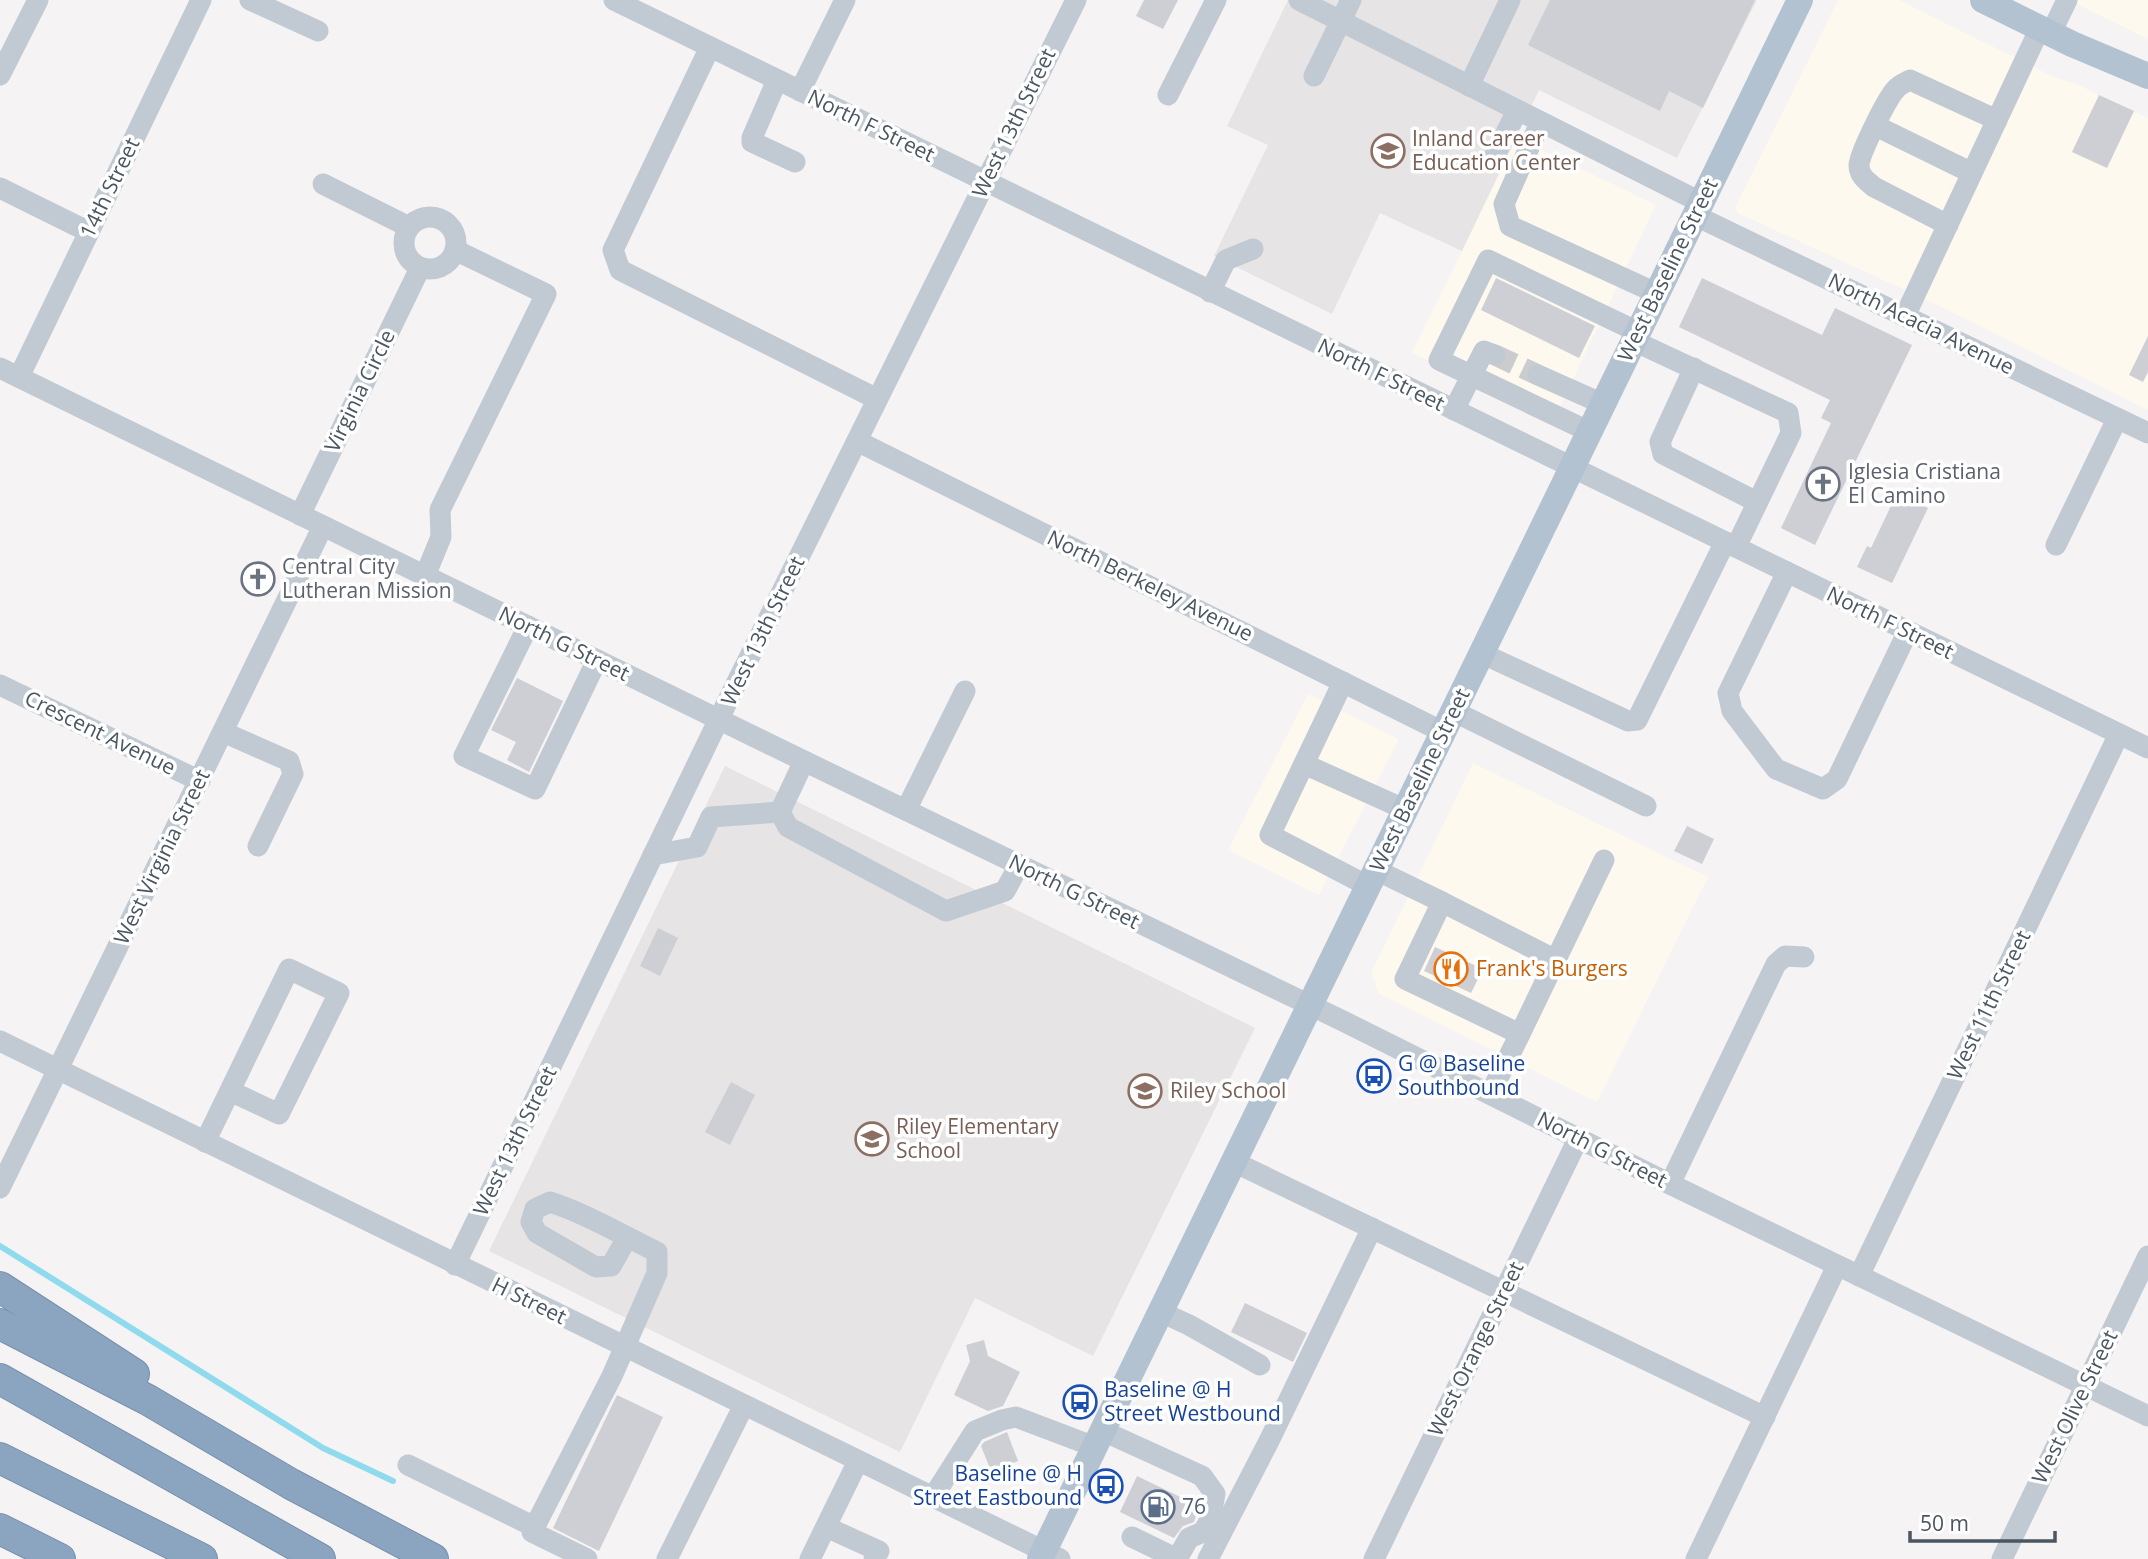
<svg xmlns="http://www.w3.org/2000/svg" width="2148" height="1559" font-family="'Open Sans',sans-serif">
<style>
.commercial{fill:#fdf9ef}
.education{fill:#e6e4e5}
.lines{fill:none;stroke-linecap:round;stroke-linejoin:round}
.stream{stroke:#90daee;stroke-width:6}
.building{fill:#cdcfd5}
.minor-tunnel{stroke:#caccce;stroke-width:21;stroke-dasharray:21 10;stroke-linecap:butt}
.highway-casing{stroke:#7690ad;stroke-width:32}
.minor{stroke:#c1cad2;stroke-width:21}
.major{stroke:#b3c2d1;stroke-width:26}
.highway{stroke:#8ba5c1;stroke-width:30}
.labels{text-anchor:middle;stroke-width:7;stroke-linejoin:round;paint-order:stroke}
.street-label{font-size:21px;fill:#4a5661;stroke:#fff}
.education-label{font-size:21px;fill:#785e54;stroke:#fff;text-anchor:start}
.worship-label{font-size:21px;fill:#5b616d;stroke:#fff;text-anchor:start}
.food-label{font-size:21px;fill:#c56008;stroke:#fff;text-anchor:start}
.transit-label{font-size:21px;fill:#164399;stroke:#fff;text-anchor:start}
.service-label{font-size:21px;fill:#4e5e75;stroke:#fff;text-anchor:start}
</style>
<rect width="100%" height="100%" fill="#f5f3f3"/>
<!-- commercial -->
<g class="commercial">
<path d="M1838 0H1899L2052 76 2076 84 2148 118V410L1935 304 1738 213 1735 208Z"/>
<path d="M2068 0H2148V39L2079 5Z"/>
<path d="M1517 138 1656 205 1553 421 1412 353Z"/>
<path d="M1308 694 1399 739 1319 895 1228 850Z"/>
<path d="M1473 763 1708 877 1597 1102 1379 994 1371 973Z"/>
</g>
<!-- education -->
<g class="education">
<path d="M1288 0H1757L1677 158 1539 90 1462 251 1380 213 1332 314 1214 256 1268 145 1227 126Z"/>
<path d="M725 766 1255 1028 1093 1356 975 1298 900 1452 489 1251Z"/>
</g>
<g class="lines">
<!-- stream -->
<path class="stream" d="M0 1246 323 1448 393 1481"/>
</g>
<!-- building -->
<g class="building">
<path d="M1144 0H1178L1163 29 1136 16Z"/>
<path d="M1550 0H1755L1703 108 1669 91 1660 111 1528 45Z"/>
<path d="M2099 95 2134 111 2107 168 2072 152Z"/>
<path d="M1496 278 1595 326 1579 358 1481 310Z"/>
<path d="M1702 278 1822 335 1835 308 1912 345 1815 545 1781 528 1831 423 1821 418 1830 400 1679 327Z"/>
<path d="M2148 336V372L2143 382 2129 375Z"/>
<path d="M1897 493 1928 508 1892 583 1857 567 1867 546 1871 548Z"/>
<path d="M517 678 563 701 529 772 507 760 516 742 491 730Z"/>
<path d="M1687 826 1714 839 1702 864 1674 851Z"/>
<path d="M658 928 678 938 660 976 640 966Z"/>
<path d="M1435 947 1483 969 1471 993 1424 971Z"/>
<path d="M731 1082 755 1095 730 1145 705 1132Z"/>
<path d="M1245 1303 1307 1333 1293 1362 1231 1332Z"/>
<path d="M984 1340 988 1356 1020 1372 1003 1406 988 1411 954 1395 970 1361 966 1345Z"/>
<path d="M617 1395 663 1417 599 1551 553 1528Z"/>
<path d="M1007 1432 1018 1461 991 1471 981 1446 984 1442Z"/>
<path d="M1137 1476 1199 1506 1194 1522 1183 1526 1174 1538 1120 1512Z"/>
</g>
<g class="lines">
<!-- minor-tunnel -->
<path class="minor-tunnel" d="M1495 355 1538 375"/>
<defs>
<g id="highway">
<path d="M0 1287 134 1374"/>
<path d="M0 1324 148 1400 291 1484 433 1559"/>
<path d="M0 1379 320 1559"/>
<path d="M0 1458 202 1559"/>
<path d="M0 1529 60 1559"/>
</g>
</defs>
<!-- highway casing -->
<use href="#highway" class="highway-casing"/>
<!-- minor -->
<g class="minor">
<path d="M250 0 318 31"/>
<path d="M614 0 2148 748"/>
<path d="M1299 0 1700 202"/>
<path d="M2051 33 2067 0"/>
<path d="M710 47 613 250 620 270 877 399"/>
<path d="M0 75 38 0"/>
<path d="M1314 76 1351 0"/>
<path d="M777 80 752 138V142L795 162"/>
<path d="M1469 86 1510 0"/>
<path d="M800 91 845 0"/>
<path d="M1168 95 1216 0"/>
<path d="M1540 123 1504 204 1510 226 1656 293"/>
<path d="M1876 126 1972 173"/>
<path d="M1492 161 1517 111"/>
<path d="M323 184 409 227"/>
<path d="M0 188 89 232"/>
<path d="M1694 215 2148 433"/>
<circle cx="430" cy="243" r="26"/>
<path d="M1948 225 1874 187C1867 181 1859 176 1859 165 1860 153 1887 98 1896 89 1900 84 1905 83 1910 80L1997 120"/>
<path d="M1210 292 1226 260 1253 249"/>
<path d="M1905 316 2040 28"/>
<path d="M1634 341 1788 413 1791 433 1736 547"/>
<path d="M0 368 804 761 1343 1021 1670 1184 2148 1416"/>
<path d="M1694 368 1660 442 1663 454 1757 502"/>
<path d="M1538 375 1603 404"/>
<path d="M19 377 201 0"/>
<path d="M1454 410 1484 351 1495 355"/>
<path d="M1590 432 1439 360 1488 260 1638 332"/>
<path d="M857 441 1443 732"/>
<path d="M300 515 420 268"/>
<path d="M2056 545 2117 419"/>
<path d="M1787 572 1728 693 1732 711 1776 769 1823 789 1837 779 1908 631"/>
<path d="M425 576 441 537 440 510 546 294 455 250"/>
<path d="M528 626 464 756 535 789 597 660"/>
<path d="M1481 653 1628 721 1637 720 1725 542"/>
<path d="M1343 682 1270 835 1368 886"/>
<path d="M0 685 200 781"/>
<path d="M1453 711 1646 806"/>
<path d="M223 732 289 761 293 774 258 846"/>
<path d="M804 761 780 812 788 827 946 911 1005 891 1019 865"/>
<path d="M1304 764 1404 809"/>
<path d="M906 810 965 691"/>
<path d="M653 855 697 847 711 817 780 812"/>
<path d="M1376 870 1442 902 1405 979 1520 1034 1490 1094"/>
<path d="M1442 902 1556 960"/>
<path d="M1520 1034 1604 860"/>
<path d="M0 1041 1060 1559"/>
<path d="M205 1142 289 969 339 993 279 1114 230 1091"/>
<path d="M1234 1162 1765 1417"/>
<path d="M1670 1184 1776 964 1785 956 1804 957"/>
<path d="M0 1188 323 526"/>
<path d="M455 1265 732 692 1076 0"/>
<path d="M1859 1276 2119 734"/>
<path d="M1161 1312 1189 1325 1260 1365"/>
<path d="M1103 1431 1202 1476 1215 1494 1210 1520 1203 1532 1189 1538 1177 1559"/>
<path d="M408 1465 535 1527"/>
<path d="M933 1497 975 1431 1002 1420 1016 1417 1095 1447"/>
<path d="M826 1527 879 1551 874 1559"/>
<path d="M1132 1537 1177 1559"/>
<path d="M587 1559 532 1532 612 1376 657 1273V1252C622 1235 587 1214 550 1202L535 1209 531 1222 537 1233 596 1267 611 1266 627 1238"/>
<path d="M667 1559 744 1405"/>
<path d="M810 1559 858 1461"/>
<path d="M1208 1559 1270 1439 1372 1228"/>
<path d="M1374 1559 1578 1139"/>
<path d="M1696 1559 1837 1266"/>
<path d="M2002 1559 2148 1256"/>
</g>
<!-- major -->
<g class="major">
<path d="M1983 0 2072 44 2148 76"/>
<path d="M1040 1559 1800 0"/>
</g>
<!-- highway -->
<use href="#highway" class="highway"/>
</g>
<!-- icons -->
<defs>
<symbol id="school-ring" viewBox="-11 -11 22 22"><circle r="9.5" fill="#fff" stroke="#8d6e63" stroke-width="1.5"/><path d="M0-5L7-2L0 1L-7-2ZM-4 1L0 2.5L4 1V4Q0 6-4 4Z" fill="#8d6e63"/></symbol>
<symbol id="church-ring" viewBox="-11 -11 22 22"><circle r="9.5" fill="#fff" stroke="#6b7280" stroke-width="1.5"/><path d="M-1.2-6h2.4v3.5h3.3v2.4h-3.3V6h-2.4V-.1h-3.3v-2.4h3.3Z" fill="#6b7280"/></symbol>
<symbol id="restaurant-ring" viewBox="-11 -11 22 22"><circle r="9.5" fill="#fff" stroke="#e8710a" stroke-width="1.5"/><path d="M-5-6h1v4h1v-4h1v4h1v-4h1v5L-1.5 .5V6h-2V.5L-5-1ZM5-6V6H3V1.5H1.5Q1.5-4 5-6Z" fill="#e8710a"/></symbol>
<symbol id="bus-ring" viewBox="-11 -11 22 22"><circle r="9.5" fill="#fff" stroke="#1a4fb4" stroke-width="1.5"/><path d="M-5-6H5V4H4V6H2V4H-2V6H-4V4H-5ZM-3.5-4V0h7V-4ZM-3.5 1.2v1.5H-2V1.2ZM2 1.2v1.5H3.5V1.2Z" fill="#1a4fb4"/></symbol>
<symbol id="fuel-ring" viewBox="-11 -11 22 22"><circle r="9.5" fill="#fff" stroke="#5c6f8a" stroke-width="1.5"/><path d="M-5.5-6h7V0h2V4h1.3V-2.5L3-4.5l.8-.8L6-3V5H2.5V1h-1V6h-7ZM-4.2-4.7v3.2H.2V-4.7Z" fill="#5c6f8a"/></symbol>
</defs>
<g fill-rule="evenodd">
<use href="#school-ring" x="1369" y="132" width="38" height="38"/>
<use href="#church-ring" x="1804" y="465" width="38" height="38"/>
<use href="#church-ring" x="239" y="560" width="38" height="38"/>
<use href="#restaurant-ring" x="1432" y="950" width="38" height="38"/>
<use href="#bus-ring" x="1355" y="1057" width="38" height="38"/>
<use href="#school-ring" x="1126" y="1072" width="38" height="38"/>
<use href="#school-ring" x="853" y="1120" width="38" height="38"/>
<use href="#bus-ring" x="1061" y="1383" width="38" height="38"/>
<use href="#bus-ring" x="1087" y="1467" width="38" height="38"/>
<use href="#fuel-ring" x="1139" y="1488" width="38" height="38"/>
</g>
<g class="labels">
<!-- street labels -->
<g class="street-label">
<text transform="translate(1014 123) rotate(-64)" y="7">West 13th Street</text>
<text transform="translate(871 126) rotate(26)" y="7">North F Street</text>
<text transform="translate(110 188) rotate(-64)" y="7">14th Street</text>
<text transform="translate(1668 270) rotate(-64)" y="7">West Baseline Street</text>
<text transform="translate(1921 324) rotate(26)" y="7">North Acacia Avenue</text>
<text transform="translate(1381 375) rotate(26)" y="7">North F Street</text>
<text transform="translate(360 391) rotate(-64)" y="7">Virginia Circle</text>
<text transform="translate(1150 586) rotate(26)" y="7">North Berkeley Avenue</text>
<text transform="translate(1890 623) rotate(26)" y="7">North F Street</text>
<text transform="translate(763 631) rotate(-64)" y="7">West 13th Street</text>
<text transform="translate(564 644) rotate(26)" y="7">North G Street</text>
<text transform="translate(100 733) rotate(26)" y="7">Crescent Avenue</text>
<text transform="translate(1420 780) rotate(-64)" y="7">West Baseline Street</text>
<text transform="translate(162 857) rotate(-64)" y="7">West Virginia Street</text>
<text transform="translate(1074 892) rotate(26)" y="7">North G Street</text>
<text transform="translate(1989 1005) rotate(-64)" y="7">West 11th Street</text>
<text transform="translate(515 1141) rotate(-64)" y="7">West 13th Street</text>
<text transform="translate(1602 1150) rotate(27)" y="7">North G Street</text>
<text transform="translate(529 1301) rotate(26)" y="7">H Street</text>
<text transform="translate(1476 1349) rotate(-64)" y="7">West Orange Street</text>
<text transform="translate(2075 1407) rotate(-64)" y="7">West Olive Street</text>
</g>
<!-- education labels -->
<g class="education-label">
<text x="1412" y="146">Inland Career<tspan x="1412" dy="24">Education Center</tspan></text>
<text x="1170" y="1098">Riley School</text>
<text x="896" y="1134">Riley Elementary<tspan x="896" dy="24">School</tspan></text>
</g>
<!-- worship labels -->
<g class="worship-label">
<text x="1848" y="479">Iglesia Cristiana<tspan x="1848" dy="24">El Camino</tspan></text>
<text x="282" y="574">Central City<tspan x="282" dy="24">Lutheran Mission</tspan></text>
</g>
<!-- food labels -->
<g class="food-label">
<text x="1476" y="976">Frank's Burgers</text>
</g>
<!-- transit labels -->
<g class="transit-label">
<text x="1398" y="1071">G @ Baseline<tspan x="1398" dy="24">Southbound</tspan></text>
<text x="1104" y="1397">Baseline @ H<tspan x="1104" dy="24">Street Westbound</tspan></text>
<text x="1082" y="1481" text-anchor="end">Baseline @ H<tspan x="1082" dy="24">Street Eastbound</tspan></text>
</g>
<!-- service labels -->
<g class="service-label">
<text x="1182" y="1514">76</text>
</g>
</g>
<!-- scale -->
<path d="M1910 1531v10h145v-10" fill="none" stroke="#4a5661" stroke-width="3.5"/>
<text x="1920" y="1531" font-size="21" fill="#4a5661" stroke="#ffffff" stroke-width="5" paint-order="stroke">50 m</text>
</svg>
